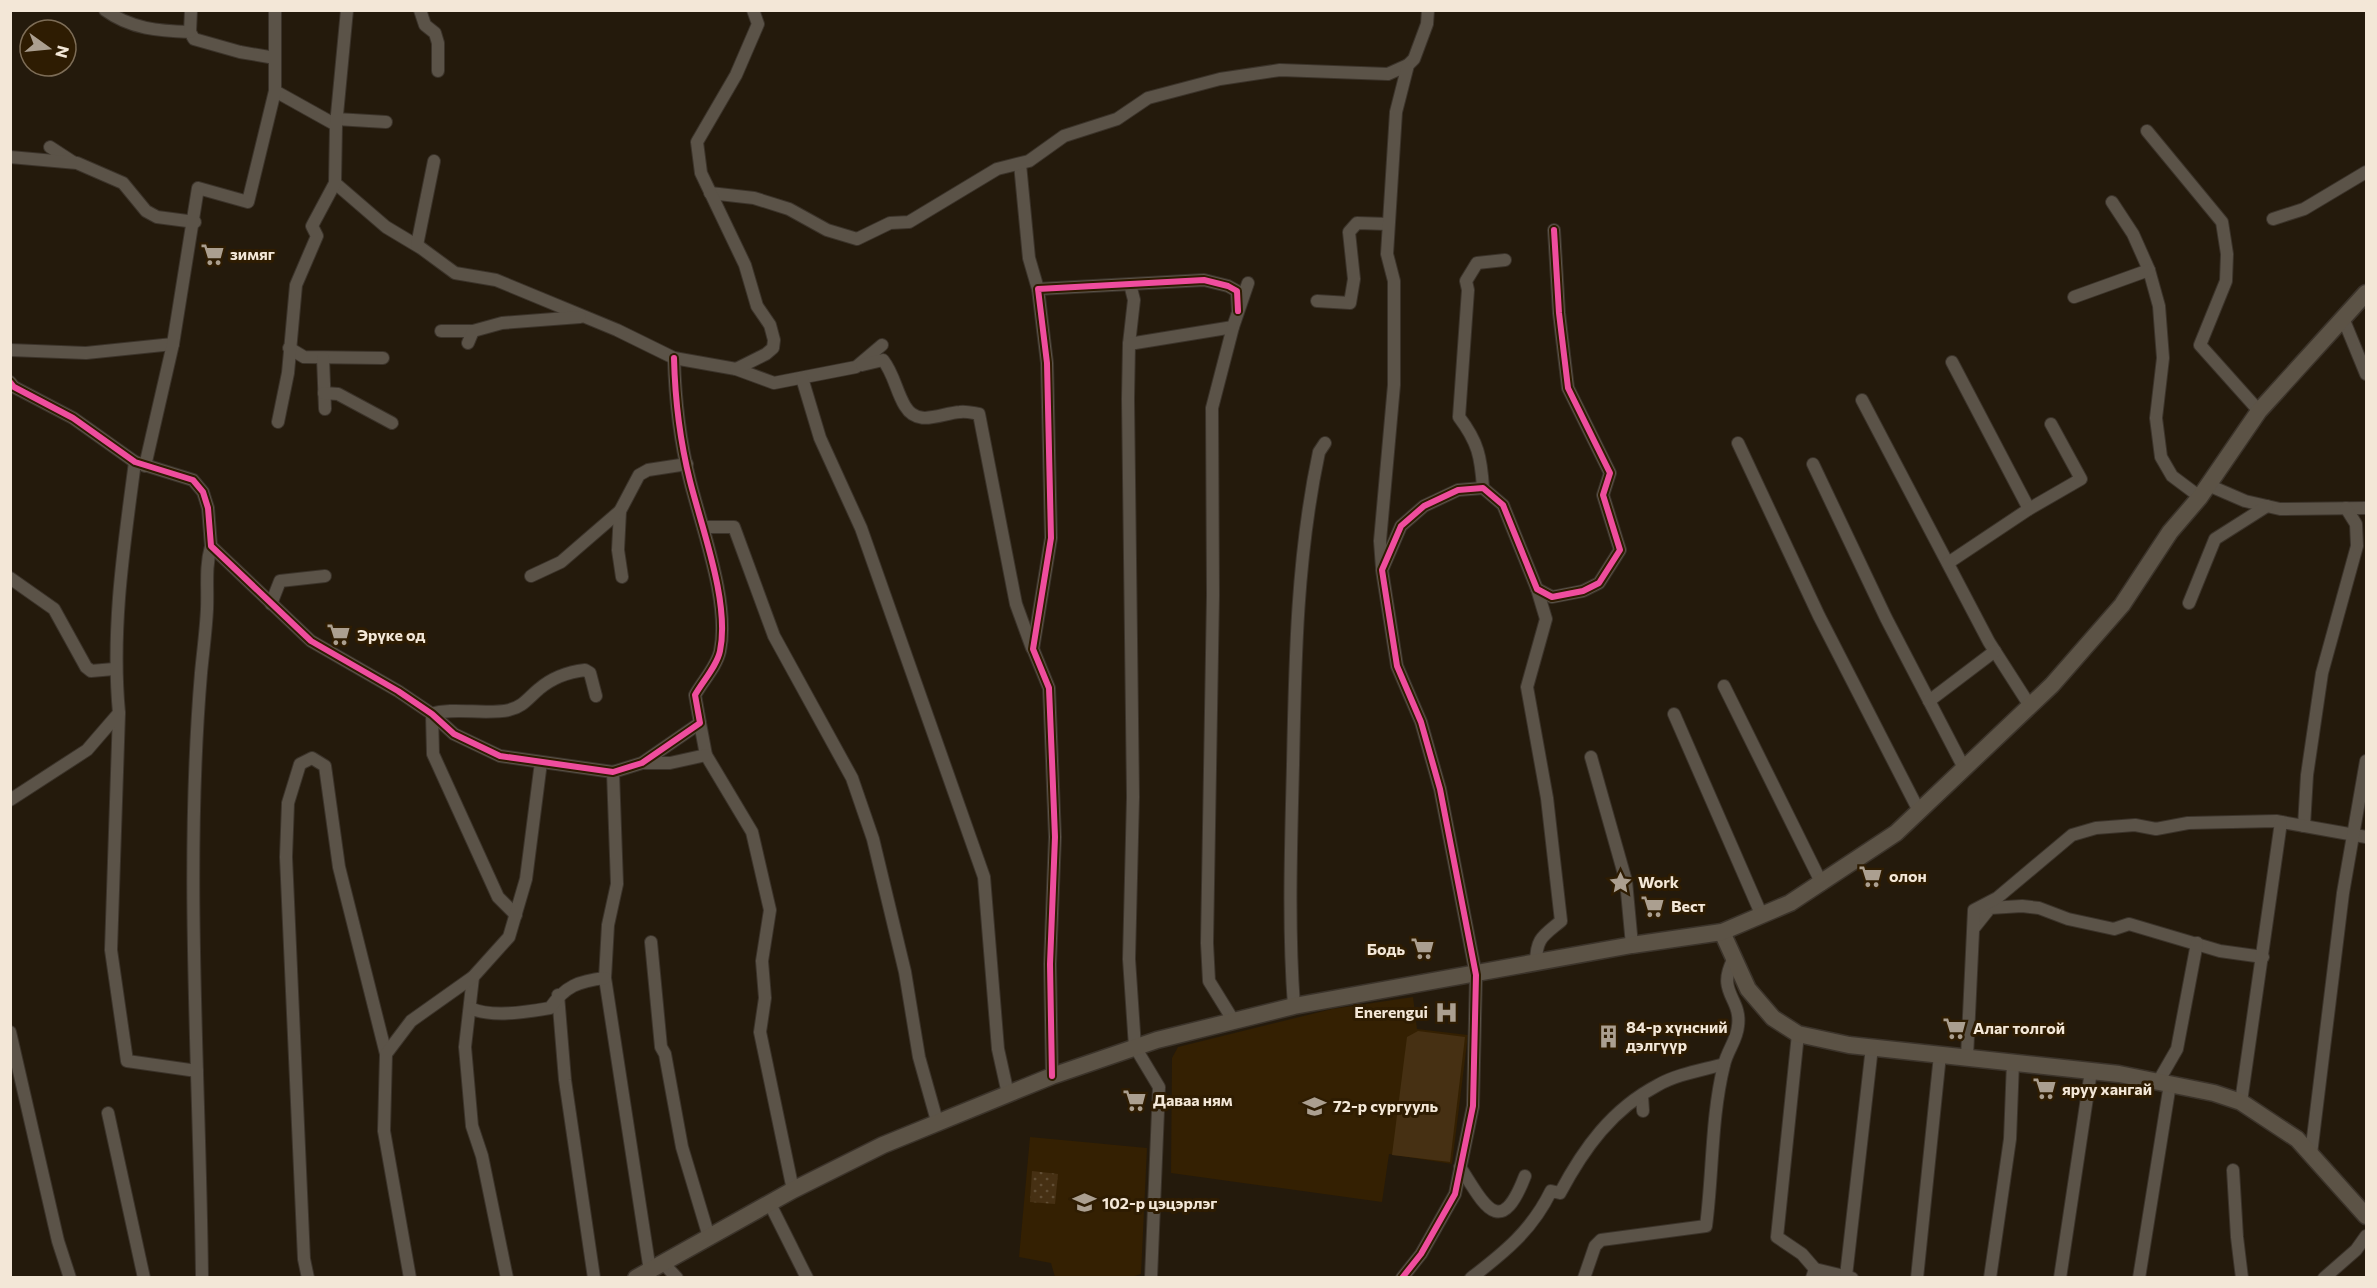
<svg xmlns="http://www.w3.org/2000/svg" width="2377" height="1288" font-family="Commissioner,sans-serif">
<style>
.built{fill:#342002}
.park{fill:url(#park-dots)}
.pitch{fill:#463013}
.lines{fill:none;stroke-linecap:round;stroke-linejoin:round}
.street-casing{stroke:#3b332a;stroke-width:14}
.secondary-casing{stroke:#3b332a;stroke-width:19}
.street{stroke:#5b5348;stroke-width:12}
.secondary{stroke:#5c5346;stroke-width:16}
.cycleway-casing{stroke:#2e1c02;stroke-width:10}
.cycleway{stroke:#ef4d9e;stroke-width:6}
.labels{text-anchor:middle;stroke-width:6;stroke-linejoin:round;paint-order:stroke}
.poi-label{font-size:16px;font-weight:bold;fill:#f3e7d7;stroke:#2e1c02;text-anchor:start}
</style>
<defs>
<pattern id="park-dots" width="8" height="8" patternUnits="userSpaceOnUse" patternTransform="scale(1.5)"><rect width="8" height="8" fill="#463013"/><path d="M2 2h.1M6 6h.1" fill="none" stroke="#614e35" stroke-width="1.8" stroke-linecap="round"/></pattern>
</defs>
<rect width="100%" height="100%" fill="#241a0c"/>
<!-- built -->
<g class="built">
<path d="M1413 997 1417 1029 1468 1035 1452 1164 1389 1154 1382 1202 1171 1173 1172 1058 1178 1047 1332 1009Z"/>
<path d="M1030 1137 1147 1148 1141 1274 1128 1278 1055 1277 1051 1263 1019 1257Z"/>
</g>
<!-- park -->
<path class="park" d="M1032 1171 1058 1174 1055 1204 1030 1202Z"/>
<!-- pitch -->
<path class="pitch" d="M1418 1031 1465 1037 1450 1162 1392 1155 1407 1037Z"/>
<g class="lines">
<defs>
<g id="street">
<path d="M105 10C131 29 159 31 190 32L194 39 240 52 275 58"/>
<path d="M420 10 425 25 435 33 438 43V71"/>
<path d="M190 32 191 10"/>
<path d="M275 91 336 125"/>
<path d="M336 119 386 122"/>
<path d="M2147 131 2222 222 2227 254 2226 281 2200 345 2259 411"/>
<path d="M50 147 73 162"/>
<path d="M10 157 77 163 123 183 146 211 157 217 195 222"/>
<path d="M1020 164 1029 258 1038 289"/>
<path d="M335 183 386 227 421 248 455 273 496 280 617 330 674 358 736 369 774 383 856 367 882 345"/>
<path d="M710 193 754 198 789 209 827 230 857 239 890 223 909 222 997 169 1029 161 1064 136 1117 119 1148 98 1220 79 1280 70 1388 74 1408 65"/>
<path d="M2112 202 2133 234 2149 270 2159 306 2163 358 2156 418 2161 457 2172 476 2200 497"/>
<path d="M2273 219 2304 209 2366 172"/>
<path d="M417 245 434 161"/>
<path d="M1130 284 1134 300 1129 344 1128 399 1133 797 1129 959 1135 1047 1159 1087 1151 1278"/>
<path d="M2074 297 2149 270"/>
<path d="M1317 301 1350 303 1354 279 1349 232 1357 223 1388 224"/>
<path d="M2343 318 2366 374"/>
<path d="M441 331H473"/>
<path d="M468 343 473 331 502 323 580 317"/>
<path d="M1129 344 1233 327"/>
<path d="M289 348 304 357 383 358"/>
<path d="M10 350 86 353 173 344"/>
<path d="M323 358 325 409"/>
<path d="M1952 362 2029 509"/>
<path d="M862 365 883 360C894 374 896 391 905 406 918 428 941 413 960 412 966 411 973 413 979 414L1016 604 1032 648"/>
<path d="M736 369 766 354 773 348 774 340 770 325 757 306 745 265 701 173 697 142 736 75 758 24 753 10"/>
<path d="M802 378 820 438 861 528 984 877 998 1049 1008 1094"/>
<path d="M10 382 14 387 73 418 135 462 193 480 203 492 208 508 211 546 311 641 398 691 432 714 454 734 500 756 613 772 642 763 700 723 695 695C702 682 717 666 720 651 730 603 702 529 690 481 680 441 675 399 674 358"/>
<path d="M324 393 338 394 392 423"/>
<path d="M1862 400 1989 642 2030 706"/>
<path d="M278 422 288 373 296 285 317 236 312 226 335 183 336 125 347 10"/>
<path d="M1738 443 1819 616 1919 811"/>
<path d="M1813 464 1886 618 1964 768"/>
<path d="M145 466 173 344 198 188 248 202 275 91V10"/>
<path d="M2208 485 2245 501 2280 509 2366 508"/>
<path d="M1483 488C1481 457 1478 442 1459 417L1468 290 1466 281 1477 263 1505 260"/>
<path d="M620 511 618 550 622 577"/>
<path d="M703 527H734L774 636 852 778 873 839 905 972 919 1057 937 1121"/>
<path d="M1948 563 2029 509 2081 479 2051 424"/>
<path d="M1382 568 1380 541 1394 385V281L1387 254 1396 112 1408 65 1414 59 1427 24 1428 10"/>
<path d="M531 576 561 562 620 511 639 475 648 470 687 464"/>
<path d="M10 578 54 609 86 667 91 671 114 669"/>
<path d="M2189 603 2215 539 2267 506"/>
<path d="M271 604 280 581 325 576"/>
<path d="M1724 686 1822 884"/>
<path d="M1929 701 1995 651"/>
<path d="M119 713 111 950 127 1061 197 1071"/>
<path d="M1674 714 1762 916"/>
<path d="M700 723 706 755 752 832 770 910 762 961 765 998 760 1032 793 1190"/>
<path d="M1591 757 1626 881 1632 945"/>
<path d="M644 763H670L706 755"/>
<path d="M613 772 617 884 608 925 605 978 650 1271"/>
<path d="M10 800 87 750 119 713C111 629 124 545 135 462"/>
<path d="M2304 826 2307 775 2322 673 2357 546 2356 524 2346 508"/>
<path d="M516 915 498 897 433 754 432 714C451 707 486 715 509 710 523 707 529 697 539 689 553 677 568 672 585 670L590 673 596 696"/>
<path d="M1974 928 1990 908 2022 906 2039 908 2068 919 2114 929 2129 924 2220 951 2263 957"/>
<path d="M651 942 661 1047 665 1054 682 1147 709 1237"/>
<path d="M1536 963C1536 938 1543 936 1561 921L1547 798 1527 687 1546 619 1537 589"/>
<path d="M473 977 465 1047 472 1126 482 1156 507 1278"/>
<path d="M558 995 565 1080 594 1278"/>
<path d="M1294 1006C1288 926 1291 845 1293 765 1295 659 1297 555 1319 452L1325 443"/>
<path d="M470 1008C492 1018 526 1012 550 1008 565 986 579 981 605 978"/>
<path d="M1233 1020 1209 981 1207 943 1213 595 1212 408 1233 327 1248 283"/>
<path d="M10 1032 58 1241 70 1278"/>
<path d="M1798 1034 1777 1237 1802 1254 1815 1269 1812 1278"/>
<path d="M1967 1057 1974 910 1997 898 2072 835 2096 828 2135 825 2156 829 2188 823 2276 821 2366 837"/>
<path d="M1052 1076 1050 964 1055 837 1052 761 1049 688 1033 649 1051 538 1047 363 1038 289 1204 280 1228 286 1237 291 1238 311"/>
<path d="M2158 1082 2177 1049 2197 943"/>
<path d="M1642 1096 1643 1111"/>
<path d="M2241 1102 2281 822"/>
<path d="M108 1113 144 1278"/>
<path d="M2311 1154 2343 893 2366 761"/>
<path d="M1460 1167C1484 1204 1500 1241 1525 1176"/>
<path d="M2233 1170 2237 1237 2242 1278"/>
<path d="M770 1204 807 1278"/>
<path d="M663 1263 677 1278"/>
<path d="M1815 1269 1852 1278"/>
<path d="M1846 1276 1872 1047"/>
<path d="M202 1278C200 1076 184 874 201 673 203 652 206 630 207 609 208 587 205 568 211 546"/>
<path d="M308 1278 304 1259 286 857 288 803 300 764 312 758 325 766 339 867 386 1054"/>
<path d="M410 1278 384 1131 386 1054 411 1021 473 977 509 937 526 879 541 762"/>
<path d="M1402 1278 1421 1254 1455 1194 1473 1106 1476 975 1440 789 1421 722 1397 666 1382 570 1401 526 1424 506 1458 490 1483 488 1503 505 1537 589 1552 597 1583 591 1599 583 1620 550 1603 495 1610 473 1568 388 1559 313 1554 230"/>
<path d="M1471 1278C1505 1252 1532 1230 1551 1191L1560 1193C1584 1148 1612 1109 1658 1085 1677 1074 1703 1070 1724 1064"/>
<path d="M1584 1278 1595 1246 1601 1240 1706 1226C1713 1173 1711 1117 1724 1065 1727 1051 1737 1040 1738 1026 1742 998 1716 993 1733 960"/>
<path d="M1917 1278 1940 1055"/>
<path d="M1990 1278 2010 1139 2013 1062"/>
<path d="M2060 1278 2091 1071"/>
<path d="M2139 1278 2170 1084"/>
<path d="M2324 1278 2356 1250 2366 1236"/>
</g>
<g id="secondary">
<path d="M1722 932 1748 989 1773 1018 1798 1034 1849 1045 2119 1074 2214 1093 2241 1102 2297 1139 2366 1216"/>
<path d="M636 1278 793 1190 883 1145 1052 1076 1157 1040 1294 1006 1632 945 1722 932 1790 903 1896 833 2052 685 2122 605 2170 532 2200 497 2259 411 2366 293"/>
</g>
</defs>
<!-- street casing -->
<use href="#street" class="street-casing"/>
<!-- secondary casing -->
<use href="#secondary" class="secondary-casing"/>
<!-- street -->
<use href="#street" class="street"/>
<!-- secondary -->
<use href="#secondary" class="secondary"/>
<defs>
<g id="cycleway">
<path d="M10 382 14 387 73 418 135 462 193 480 203 492 208 508 211 546 311 641 398 691 432 714 454 734 500 756 613 772 642 763 700 723 695 695C702 682 717 666 720 651 730 603 702 529 690 481 680 441 675 399 674 358"/>
<path d="M1052 1076 1050 964 1055 837 1052 761 1049 688 1033 649 1051 538 1047 363 1038 289 1204 280 1228 286 1237 291 1238 311"/>
<path d="M1402 1278 1421 1254 1455 1194 1473 1106 1476 975 1440 789 1421 722 1397 666 1382 570 1401 526 1424 506 1458 490 1483 488 1503 505 1537 589 1552 597 1583 591 1599 583 1620 550 1603 495 1610 473 1568 388 1559 313 1554 230"/>
</g>
</defs>
<!-- cycleway casing -->
<use href="#cycleway" class="cycleway-casing"/>
<!-- cycleway -->
<use href="#cycleway" class="cycleway"/>
</g>
<!-- icons -->
<defs>
<symbol id="supermarket-bare" viewBox="-9 -9 18 18"><path d="M-6-5.5h2.5l.6 2H6L4.5 2H-2.5L-4.4-4H-6ZM-1.5 3.2a1.3 1.3 0 1 0 .1 0ZM3 3.2a1.3 1.3 0 1 0 .1 0Z" fill="#ab9f90" stroke="#2e1c02" stroke-width="2.5" paint-order="stroke"/></symbol>
<symbol id="sight-bare" viewBox="-9 -9 18 18"><path d="M0-6L1.8-2.2L6-1.7L2.9 1.2L3.7 5.4L0 3.3L-3.7 5.4L-2.9 1.2L-6-1.7L-1.8-2.2Z" fill="#ab9f90" stroke="#2e1c02" stroke-width="2.5" paint-order="stroke"/></symbol>
<symbol id="hospital-bare" viewBox="-9 -9 18 18"><path d="M-5-5h3v3.5h4V-5h3V5h-3V1.5h-4V5h-3Z" fill="#ab9f90" stroke="#2e1c02" stroke-width="2.5" paint-order="stroke"/></symbol>
<symbol id="building-bare" viewBox="-9 -9 18 18"><path d="M-4-6H4V6H1V3H-1V6H-4ZM-2.5-4.3h1.7v1.8h-1.7ZM.8-4.3h1.7v1.8H.8ZM-2.5-1h1.7V.8h-1.7ZM.8-1h1.7V.8H.8Z" fill="#ab9f90" stroke="#2e1c02" stroke-width="2.5" paint-order="stroke"/></symbol>
<symbol id="school-bare" viewBox="-9 -9 18 18"><path d="M0-5L7-2L0 1L-7-2ZM-4 1L0 2.5L4 1V4Q0 6-4 4Z" fill="#ab9f90" stroke="#2e1c02" stroke-width="2.5" paint-order="stroke"/></symbol>
</defs>
<g fill-rule="evenodd">
<use href="#supermarket-bare" x="196" y="238" width="33" height="33"/>
<use href="#supermarket-bare" x="322" y="618" width="33" height="33"/>
<use href="#supermarket-bare" x="1854" y="860" width="33" height="33"/>
<use href="#sight-bare" x="1604" y="866" width="33" height="33"/>
<use href="#supermarket-bare" x="1636" y="890" width="33" height="33"/>
<use href="#supermarket-bare" x="1406" y="932" width="33" height="33"/>
<use href="#hospital-bare" x="1430" y="996" width="33" height="33"/>
<use href="#supermarket-bare" x="1938" y="1012" width="33" height="33"/>
<use href="#building-bare" x="1592" y="1020" width="33" height="33"/>
<use href="#supermarket-bare" x="2028" y="1072" width="33" height="33"/>
<use href="#supermarket-bare" x="1118" y="1084" width="33" height="33"/>
<use href="#school-bare" x="1298" y="1090" width="33" height="33"/>
<use href="#school-bare" x="1068" y="1186" width="33" height="33"/>
</g>
<g class="labels">
<!-- poi labels -->
<g class="poi-label">
<text x="230" y="260">зимяг</text>
<text x="357" y="641">Эрүке од</text>
<text x="1889" y="882">олон</text>
<text x="1638" y="888">Work</text>
<text x="1671" y="912">Вест</text>
<text x="1405" y="955" text-anchor="end">Бодь</text>
<text x="1428" y="1018" text-anchor="end">Enerengui</text>
<text x="1626" y="1033">84-р хүнсний<tspan x="1626" dy="18">дэлгүүр</tspan></text>
<text x="1973" y="1034">Алаг толгой</text>
<text x="2062" y="1095">яруу хангай</text>
<text x="1153" y="1106">Даваа ням</text>
<text x="1333" y="1112">72-р сургууль</text>
<text x="1102" y="1209">102-р цэцэрлэг</text>
</g>
</g>
<!-- border -->
<rect width="2377" height="1288" fill="none" stroke="#f3e7d7" stroke-width="24"/>
<!-- north arrow -->
<g transform="translate(48 48) rotate(105)"><circle r="28" fill="#2e1c02" stroke="#7d6d57" stroke-width="1.5"/>
<path d="M0-4.5L10 22L0 15L-10 22Z" fill="#ab9f90"/>
<text y="-9" font-size="16" font-weight="bold" text-anchor="middle" fill="#f3e7d7">N</text>
</g>
</svg>
